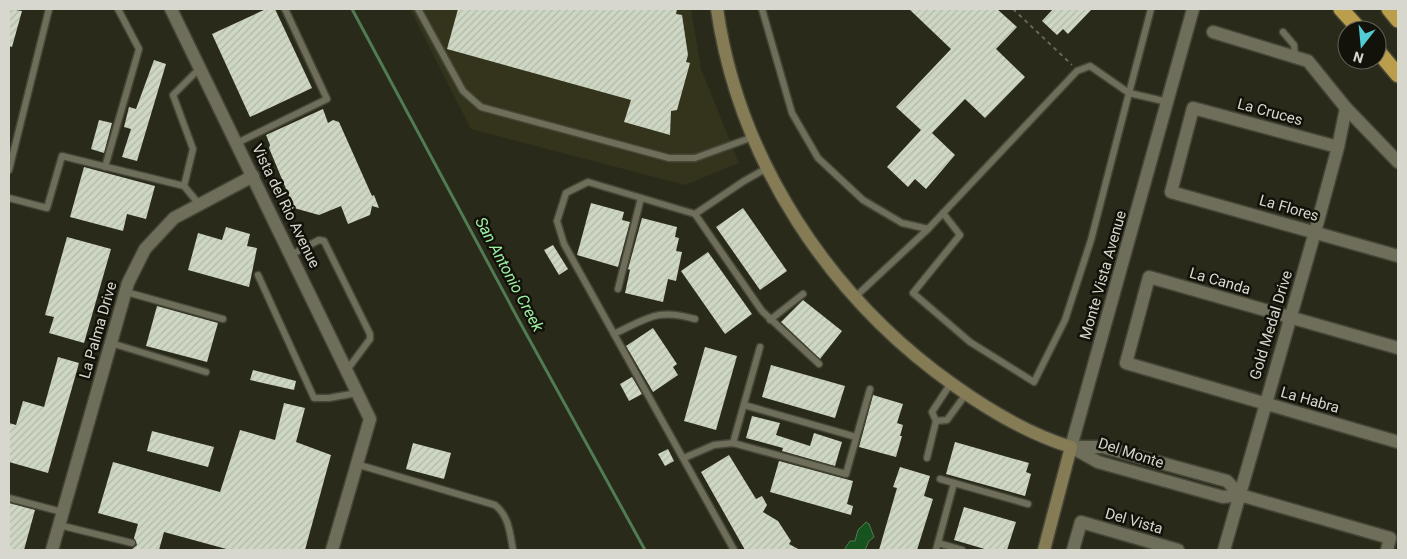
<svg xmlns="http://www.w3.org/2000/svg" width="1407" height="559" font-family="Roboto,sans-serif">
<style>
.built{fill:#34341d}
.water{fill:#16531f;stroke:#507b53}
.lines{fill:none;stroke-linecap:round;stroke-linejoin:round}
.stream{stroke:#507b53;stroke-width:3}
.building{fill:url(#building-hatch)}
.lane-casing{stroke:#464638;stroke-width:9}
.street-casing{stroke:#464638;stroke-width:15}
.secondary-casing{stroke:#464638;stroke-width:15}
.highway-casing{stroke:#464638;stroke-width:18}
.path{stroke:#666658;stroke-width:2;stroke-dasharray:4 4;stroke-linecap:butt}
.lane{stroke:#6e6e5b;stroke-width:6}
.street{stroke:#6e6e5b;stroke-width:12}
.secondary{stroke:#857c56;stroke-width:12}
.highway{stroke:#bb9e4b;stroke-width:15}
.labels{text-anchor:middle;stroke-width:5;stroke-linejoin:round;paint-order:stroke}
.street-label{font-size:15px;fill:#d7d7cd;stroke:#12120b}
.water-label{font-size:16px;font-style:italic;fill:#9beea0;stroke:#12120b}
</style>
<defs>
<pattern id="building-hatch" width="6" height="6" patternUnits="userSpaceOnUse" patternTransform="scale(1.25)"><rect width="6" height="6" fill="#ced7c3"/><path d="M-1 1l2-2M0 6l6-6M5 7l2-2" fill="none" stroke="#b2b9a8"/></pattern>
</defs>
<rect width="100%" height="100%" fill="#2a2a1a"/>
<!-- built -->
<path class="built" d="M410 9H691L701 69 739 163 685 185 471 129Z"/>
<!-- water -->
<path class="water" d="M866 522 869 524 874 537 869 541 865 550H844L850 541H855L858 530Z"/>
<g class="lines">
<!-- stream -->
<path class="stream" d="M352 9 517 317 645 550"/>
</g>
<!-- building -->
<g class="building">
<path d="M9 9 22 11 12 47 9 46Z"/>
<path d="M266 9H275L312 88 250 117 212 34Z"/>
<path d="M458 9H677L676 14 682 15 688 55 686 62 690 63 677 110 671 111 670 135 624 122 631 100 447 49Z"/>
<path d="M909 9H997L1017 27 996 49 1025 77 985 118 965 99 932 133 955 155 926 189 915 179 908 187 887 167 921 130 896 107 951 49Z"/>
<path d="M1053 9H1092L1068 34 1063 29 1057 35 1042 21Z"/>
<path d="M154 60 166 64 137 161 122 157 131 129 124 127 129 107 136 109Z"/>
<path d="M323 109 328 123 333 120 339 122 372 196 374 195 379 208 372 206 370 215 348 224 341 206 319 215 294 208 269 148 270 145 266 135Z"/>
<path d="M99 120 112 123 104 153 91 149Z"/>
<path d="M84 167 155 186 146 219 127 214 123 231 70 217Z"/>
<path d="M591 203 624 212 622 220 630 222 618 267 577 255Z"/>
<path d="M743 208 787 271 760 290 716 227Z"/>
<path d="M642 218 677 227 675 237 679 238 676 251 682 252 676 281 668 279 663 302 625 293 630 270 628 269Z"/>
<path d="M226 227 250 234 247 246 257 248 249 287 188 270 198 233 222 240Z"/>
<path d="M67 237 111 249 84 343 49 333 54 317 45 315Z"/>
<path d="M553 245 568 269 559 275 544 250Z"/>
<path d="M708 252 752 314 725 334 681 271Z"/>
<path d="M803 300 842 331 820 359 781 322Z"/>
<path d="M157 306 218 323 207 362 146 346Z"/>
<path d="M653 328 677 364 673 367 678 375 653 392 626 346Z"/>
<path d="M705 347 737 356 716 430 684 421Z"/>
<path d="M58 357 79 363 48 473 9 462V423L16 425 23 401 44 407Z"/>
<path d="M771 365 845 386 835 418 762 397Z"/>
<path d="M253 370 296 381 294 390 250 380Z"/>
<path d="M632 377 642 394 629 401 620 384Z"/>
<path d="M873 395 903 404 897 423 903 425 900 436H902L896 457 859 447Z"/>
<path d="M284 403 305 408 296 442 331 455 305 550H230L164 532 159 550H131L137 545 134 538 138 524 98 513 113 462 220 492 240 430 275 440Z"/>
<path d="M752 416 780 423 776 435 810 446 814 433 842 442 835 466 782 451 783 448 746 438Z"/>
<path d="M152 431 214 447 208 467 147 451Z"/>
<path d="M955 442 1029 463 1026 472 1031 474 1025 496 946 474Z"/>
<path d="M413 443 451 453 444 479 406 469Z"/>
<path d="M668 449 674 461 665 466 658 454Z"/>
<path d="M729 455 756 499 762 496 767 505 763 512 778 521 791 541 789 544 800 550H745L701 472Z"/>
<path d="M779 461 853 481 847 504 853 506 851 515 770 492Z"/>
<path d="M900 467 930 476 924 496 933 499 917 550H879L897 488 893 487Z"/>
<path d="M9 503 35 510 24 550H9Z"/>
<path d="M964 507 1016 522 1007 550H988L954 540Z"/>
</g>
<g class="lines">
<defs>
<g id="lane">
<path d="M418 9 463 91 481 107 669 158H695L753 137"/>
<path d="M762 9 792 113 818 158 863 200 902 223 928 229 1077 71 1090 66 1129 93 1151 9"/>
<path d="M1283 32 1294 45 1295 57"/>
<path d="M237 143 327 99 285 9"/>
<path d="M105 167 139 49 118 9"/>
<path d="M9 170 49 9"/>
<path d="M184 186 193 149 173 95 200 68"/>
<path d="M9 198 47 208 62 156 184 186 199 204"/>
<path d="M943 213 960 235 913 293 970 342 1034 382 1065 320 1091 240 1129 93 1168 102"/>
<path d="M695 214 744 181 767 168"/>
<path d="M291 255 319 240 324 241 370 334V339L347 370"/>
<path d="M258 275 314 398H329L357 393"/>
<path d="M618 289 641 198"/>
<path d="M126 292 223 319"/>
<path d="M854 298 928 229"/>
<path d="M770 320 803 294"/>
<path d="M614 334C648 318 657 308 695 319"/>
<path d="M111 343 206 372"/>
<path d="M951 383 932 412 936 421 947 420 966 394"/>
<path d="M744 405 856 437"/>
<path d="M733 443 760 347"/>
<path d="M684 458 714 445 733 443 846 474 870 389"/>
<path d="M927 458 936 421"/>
<path d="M356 464 495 505C509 516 510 533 513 550"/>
<path d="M940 479 1028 504"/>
<path d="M9 498 62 512"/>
<path d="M59 525 132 543"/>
<path d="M938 543 962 550"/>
<path d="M734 550 564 244 557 221 566 193 588 182 695 214 762 311 819 364"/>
<path d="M936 550 954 483"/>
</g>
<g id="street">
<path d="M171 9 370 419 332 550"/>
<path d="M1213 32 1308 61 1346 108 1398 162"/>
<path d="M1338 147 1193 108 1171 192 1398 256"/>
<path d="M1398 348 1149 277 1126 363 1398 442"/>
<path d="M1071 447 1193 9"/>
<path d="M1071 447 1098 462 1223 497 1240 495 1390 538 1387 550"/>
<path d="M1074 447H1103L1227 481 1240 495"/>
<path d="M52 550 128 283 145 249 174 218 253 176"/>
<path d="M1073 550 1081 522 1178 550"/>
<path d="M1224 550 1315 232 1338 147 1346 108"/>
</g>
<path id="secondary" d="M717 9C739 161 830 298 955 386 990 411 1029 434 1071 447L1044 550"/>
<g id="highway">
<path d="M1341 9 1360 30"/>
<path d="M1389 9 1398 20"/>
<path d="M1377 50 1398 75"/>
</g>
</defs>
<!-- lane casing -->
<use href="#lane" class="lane-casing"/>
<!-- street casing -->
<use href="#street" class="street-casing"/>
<!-- secondary casing -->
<use href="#secondary" class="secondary-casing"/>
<!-- highway casing -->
<use href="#highway" class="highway-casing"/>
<!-- path -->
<path class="path" d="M1013 9 1072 65"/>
<!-- lane -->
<use href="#lane" class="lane"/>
<!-- street -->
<use href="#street" class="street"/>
<!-- secondary -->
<use href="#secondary" class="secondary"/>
<!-- highway -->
<use href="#highway" class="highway"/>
</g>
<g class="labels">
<!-- street labels -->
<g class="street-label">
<text transform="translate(1270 112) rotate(15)" y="5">La Cruces</text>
<text transform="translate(286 206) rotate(64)" y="5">Vista del Rio Avenue</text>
<text transform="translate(1289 208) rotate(16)" y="5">La Flores</text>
<text transform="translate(1103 275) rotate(-74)" y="5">Monte Vista Avenue</text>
<text transform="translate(1220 281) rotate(16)" y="5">La Canda</text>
<text transform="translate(1271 325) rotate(-73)" y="5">Gold Medal Drive</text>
<text transform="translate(98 330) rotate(-74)" y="5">La Palma Drive</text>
<text transform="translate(1310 400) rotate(16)" y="5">La Habra</text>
<text transform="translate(1131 453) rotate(18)" y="5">Del Monte</text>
<text transform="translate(1134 521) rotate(16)" y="5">Del Vista</text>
</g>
<!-- water labels -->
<g class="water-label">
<text transform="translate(510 274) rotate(62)" y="6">San Antonio Creek</text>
</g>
</g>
<!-- border -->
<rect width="1407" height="559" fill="none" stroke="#d7d7cd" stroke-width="20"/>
<!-- north arrow -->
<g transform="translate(1362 45) rotate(196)"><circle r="24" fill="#12120b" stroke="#616159"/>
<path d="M0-4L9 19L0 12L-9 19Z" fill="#51ccd4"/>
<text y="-8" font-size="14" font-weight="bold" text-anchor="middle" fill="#d7d7cd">N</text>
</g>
</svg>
